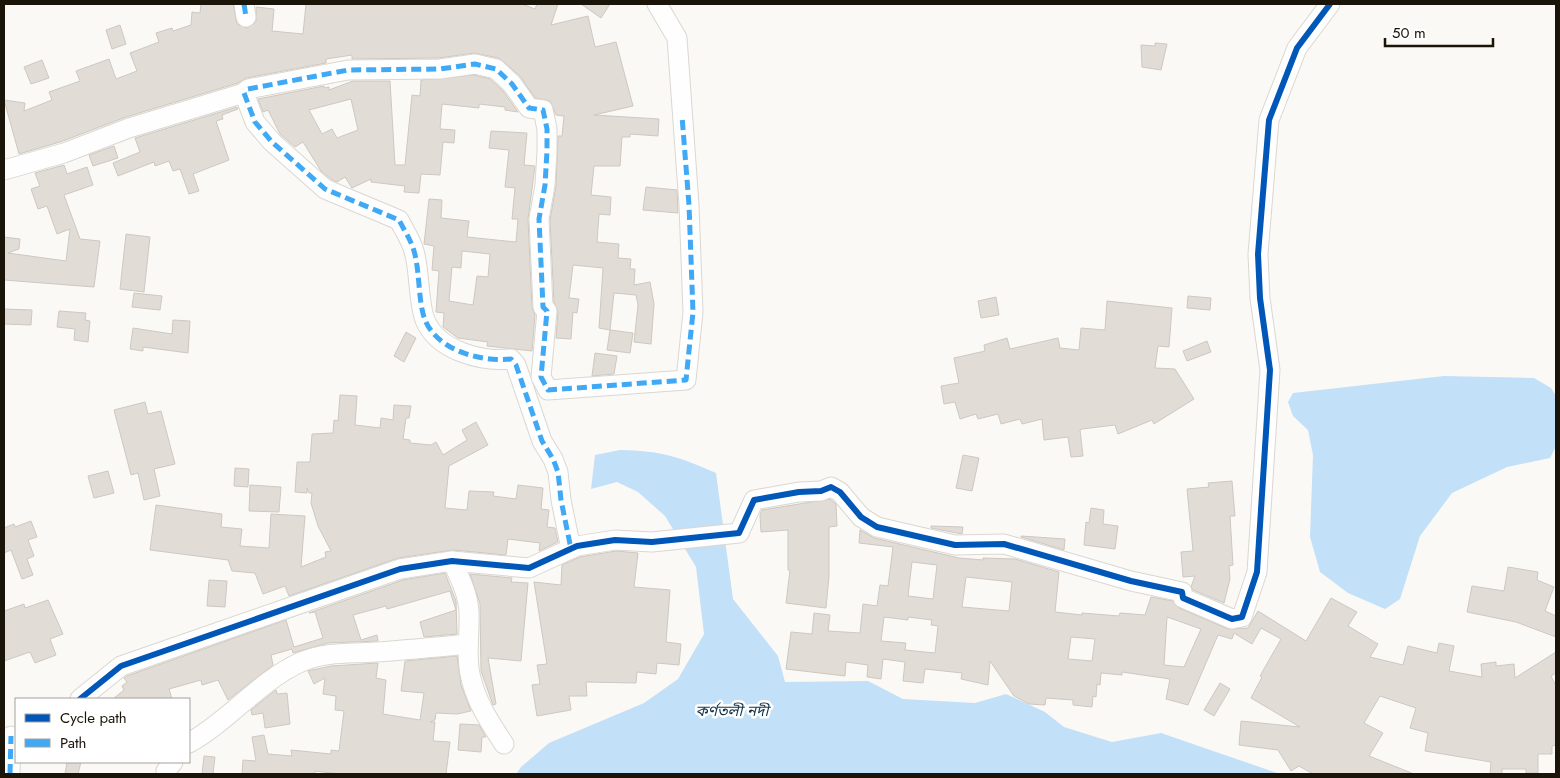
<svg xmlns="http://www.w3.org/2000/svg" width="1560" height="778" font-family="Jost,'Noto Sans Bengali',sans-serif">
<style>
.water{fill:#c2e0f8}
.building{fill:#e1dcd6;stroke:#cdc8c1;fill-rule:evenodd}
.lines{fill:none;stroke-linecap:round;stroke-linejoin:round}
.minor-casing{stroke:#dbd7d0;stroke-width:21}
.minor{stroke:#fefefe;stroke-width:19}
.quiet{stroke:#3fa9f5;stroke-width:5;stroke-dasharray:10 5;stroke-linecap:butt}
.cycleway-casing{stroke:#fff;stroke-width:9}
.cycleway{stroke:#0057b8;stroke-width:6}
.labels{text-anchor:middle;stroke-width:5;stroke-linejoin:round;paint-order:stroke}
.water-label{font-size:15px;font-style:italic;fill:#11334a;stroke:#fff}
</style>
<rect width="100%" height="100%" fill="#fbf9f6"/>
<!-- water -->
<g class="water">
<path d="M1444 376 1534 378 1551 388 1556 396V446L1550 458 1507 467 1452 493 1420 536 1400 599 1385 609 1348 593 1320 572 1310 537 1313 455 1308 430 1293 416 1288 402 1293 393Z"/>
<path d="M620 450C661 451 678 456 716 473L733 599 778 656 785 682 868 681 903 699 975 703 1006 694 1045 712 1064 727 1112 742 1161 733 1280 774H516L521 767 549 743 644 703 678 679 704 634 696 567 665 516 638 492 617 482 591 489 595 455Z"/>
</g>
<!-- building -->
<g class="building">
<path d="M201 4H233L237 24 247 28 256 22V7L274 9 272 31 303 34 306 4H522L535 9 537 4H558L551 25 588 16 595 47 616 42 633 106 594 115 659 119 658 136 630 134V137H622L620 166H594L591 195 611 197 610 215 599 214 597 242 619 244 618 258 631 259 630 269H635L634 285 650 282 654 304 651 344 634 342 638 305 636 295 614 293 610 330 599 328 603 268 573 265 569 298 579 299 577 313 573 312 571 339 556 338 558 312 554 302 550 220 556 186 558 136H562L564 116 556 115 550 101 535 98 520 76 499 58 474 53 439 58 352 59V55L326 59V63L246 78 238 83 126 117 60 142 19 154 4 100 25 103 24 111 52 100 49 92 80 81 76 71 109 59 116 79 137 71 130 53 159 42 156 33 172 28 173 31 191 25 192 12 200 13Z"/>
<path d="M581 4H610L601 18Z"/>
<path d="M120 25 126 44 112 49 106 30Z"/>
<path d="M1155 43 1167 44 1161 70 1142 67 1141 45 1155 46Z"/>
<path d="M42 60 49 78 31 84 24 67Z"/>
<path d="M474 75 490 79 503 91 518 112 505 110V107L479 104V108L442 104 440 129 455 130 454 143 443 142 440 175 421 174 419 193 404 192 405 186 371 182V179L352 188 345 177 337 182 331 179 321 171 303 142 295 147 280 134 268 110 263 112 258 99 324 86V88L329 87V90L353 81H390L395 165H405L412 95 420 96 421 80ZM351 99 358 130 337 138 332 129 322 134 309 110Z"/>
<path d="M237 107 238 109 222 115 223 119 216 121 229 160 193 174 199 191 189 194 180 169 173 171 169 161 155 166 154 162 118 176 113 163 140 152 135 138Z"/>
<path d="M491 131 527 133 524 165 535 166 528 219 532 308 535 315 532 351 487 346 488 342 458 338 443 327 444 313 436 312 439 271 432 270 434 246 424 244 429 199 442 200 441 218 469 221 467 237 516 242 518 219H512L515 188 505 187 509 150 489 148ZM462 251 490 254 488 277 477 276 473 305 449 301 452 267 461 268Z"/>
<path d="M114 146 118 158 93 166 89 155Z"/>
<path d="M64 165 67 174 87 167 93 185 64 195 80 239 100 241 94 287 4 280V237L20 239 19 249 8 253 66 261 70 229 57 234 47 206 38 209 31 189 40 186 35 173Z"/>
<path d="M646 187 677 190 678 213 643 210Z"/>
<path d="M126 234 150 237 144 292 120 289Z"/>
<path d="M134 293 162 296 160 310 132 307Z"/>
<path d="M1188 296 1211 298 1210 310 1187 308Z"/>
<path d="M996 297 999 315 981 318 978 301Z"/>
<path d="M1107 301 1172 308 1169 347 1158 346 1155 368 1175 369 1194 399 1154 424 1152 420 1118 434 1115 425 1082 429 1080 430 1083 456 1071 457 1068 437 1044 440 1042 419 1022 424 1020 419 1001 424 998 414 978 419 976 414 960 419 955 402 944 404 941 386 959 383 954 358 985 351 984 345 1007 338 1010 349 1058 338 1060 348 1079 350 1081 328 1105 330Z"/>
<path d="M4 309 32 310 31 325 4 324Z"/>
<path d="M59 311 86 313 85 320 90 321 88 342 74 340 75 329 57 327Z"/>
<path d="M173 320 190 321 188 353 143 347V351L130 349 133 328 172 334Z"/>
<path d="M610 330 633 333 630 353 607 350Z"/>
<path d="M406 332 416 338 404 362 394 356Z"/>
<path d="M1207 341 1211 352 1187 361 1183 351Z"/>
<path d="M595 353 617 356 614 374 592 376Z"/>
<path d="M340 395 357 396 355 425 380 428 381 418 393 420 394 405 411 406 409 418H406L403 439 410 440V443L431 445 436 442 443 455 467 440 462 430 476 422 488 445 449 466 445 508 467 510 469 491 494 492 493 496 516 499 518 485 543 488 541 509 549 510 547 527 555 528 558 542 539 551 540 543 508 539 506 555 453 550 398 558 289 596 285 586 263 594 255 573 232 571 228 560 150 550 156 505 222 514 221 527 242 529 240 546 269 548 271 514 305 516 301 567 326 557 325 552 331 551 318 526 311 503 312 493H309L307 488V493L295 492 297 462H310L312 434 333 433 334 420 338 421Z"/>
<path d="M145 402 148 414 161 411 175 464 154 469 160 496 144 500 138 473 131 475 114 410Z"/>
<path d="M963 455 979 458 972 491 956 488Z"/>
<path d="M235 468 249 469 248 487 234 486Z"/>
<path d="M108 471 114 493 94 498 88 476Z"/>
<path d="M1232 481 1235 516H1230L1233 565 1229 566 1230 579 1224 603 1193 590 1191 587 1195 576 1183 577 1181 552 1193 551 1187 489 1209 487 1208 483Z"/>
<path d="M250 485 281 487 279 512 249 511Z"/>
<path d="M830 499 836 504 837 526 829 527V576L826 608 786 603 790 570H788V530L761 532 760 515 762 510Z"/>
<path d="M1091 508 1104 510 1103 524 1118 526 1115 549 1084 545 1086 522 1089 523Z"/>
<path d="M31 521 37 537 28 540 34 556 27 559 33 575 22 579 11 550 4 553V528L14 524 15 527Z"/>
<path d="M931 526 963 527 962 534 931 528Z"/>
<path d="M860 530 874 538 959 558 983 560V558L1015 559 1059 572 1055 612 1082 615V613L1119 616 1120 613 1145 615 1151 597 1173 601 1179 608 1228 629 1248 628 1258 611 1306 641 1331 598 1357 612 1348 626 1378 644 1370 657 1403 665 1408 646 1437 653 1439 643 1454 646 1449 671 1482 677 1481 664 1496 662V666L1514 664 1515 678 1556 652V673L1551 676 1556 686V745L1552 746V754H1538V773H1526V769H1502V774H1490L1491 762 1425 751 1428 733 1410 728 1416 708 1380 696 1364 723 1383 733 1369 756 1414 774H1313L1299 766 1291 771 1278 750 1239 745 1241 721 1300 727 1251 698 1262 677 1260 676 1281 639 1261 628 1252 644 1234 633 1232 639 1218 635 1188 705 1166 699 1170 679 1122 672V675L1101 673 1100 685 1097 684 1096 697 1093 696 1092 707 1073 705V700L1046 698 1045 705 1029 704 1014 696 990 661 988 685 961 679 962 673 925 669 923 683 903 681 905 662 883 659 881 679 867 677 868 665 846 662 845 676 786 669 791 632 812 634 814 613 830 615 828 631 860 633 863 604 877 606 880 585 888 586 893 547 859 543ZM912 562 937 565 933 599 908 596ZM966 577 1012 582 1009 611 962 607ZM884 617 908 620V617L932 620 931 625 938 626 935 653 905 650 906 643 881 641ZM1167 617 1201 629 1184 667 1164 665ZM1071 637 1095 639 1092 661 1068 659Z"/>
<path d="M1021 536 1065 539 1064 550 1021 537Z"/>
<path d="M616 551 638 553 634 587 670 590 666 642 681 644 679 665 657 663 656 674 637 672 636 683 586 682 587 696H569L571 710 537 716 532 685 540 684 537 665 547 664 534 582 561 585 562 565 580 557Z"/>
<path d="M1508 567 1538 572 1537 580 1554 587 1545 611 1556 616V637L1516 622 1467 612 1472 586 1504 591Z"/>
<path d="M445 573 456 601 457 634 424 637 420 622 456 610 450 591 387 609 386 606 353 615 361 640 377 635 378 641 328 643 293 653 292 649 271 655 273 665 228 700 218 680 202 685 201 680 169 689 172 699H113L124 690 122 686 127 682 124 678 127 676 286 620 294 647 323 638 315 612 309 613 403 580Z"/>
<path d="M470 574 512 578 511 582 528 583 521 661 488 658 496 704 493 705 481 671 480 604Z"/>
<path d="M209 580 227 581 225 607 207 606Z"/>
<path d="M48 600 63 634 50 639 56 655 35 663 30 652 4 661V611L24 604 25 608Z"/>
<path d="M457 656 461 685 471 711 457 714 436 713 435 720 430 722H435L433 741 450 742 446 774H340L315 771V774H242L243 760 256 761 252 737 264 735 268 754 292 756 291 750 331 754V750L339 751 344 711 335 710 336 696 323 694 325 678 314 684 308 671 331 666 378 663 376 678 386 680 383 714 420 720 424 693 401 691 405 661Z"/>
<path d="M1220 683 1230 689 1214 716 1204 710Z"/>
<path d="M276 690 277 694 287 693 290 724 265 728 263 713 252 715 251 710Z"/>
<path d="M460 724 479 725 486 737H482L481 752 458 750Z"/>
<path d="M204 756 215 757 213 774H202Z"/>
<path d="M67 762H81L78 774H65Z"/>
</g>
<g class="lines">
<defs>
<g id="minor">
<path d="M244 4 246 17"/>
<path d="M244 93 255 122 272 142 325 189 399 220C404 230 411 240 414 251 420 271 418 302 425 320 438 351 481 362 511 359L516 365 542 441 553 459 558 472 561 500 571 549"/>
<path d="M4 170 64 153 129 128 244 93 248 89 348 70 440 69 475 64 496 69 512 84 529 108 543 110 547 129V151L545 185 539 219 543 307 547 311 541 377 548 390 686 380 693 312 689 205 677 38 657 4"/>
<path d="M452 561C460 578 468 594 469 612 470 635 465 660 472 682 478 705 491 724 504 744"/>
<path d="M80 699 121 666 400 569 452 561 529 568 577 546 615 540 652 542 739 533 754 500 799 492 821 491 831 487 840 492 861 517 877 527 955 545 1004 544 1131 581 1182 592 1183 598 1232 619 1242 617 1257 572 1270 370 1260 298 1258 254 1269 120 1297 48 1330 4"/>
<path d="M189 743C229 721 259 681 301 662 328 651 349 654 376 652 407 650 438 647 468 644"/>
<path d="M166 771 173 762"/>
<path d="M10 774 11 736"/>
</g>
</defs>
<!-- minor casing -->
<use href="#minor" class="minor-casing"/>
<!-- minor -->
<use href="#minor" class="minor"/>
<!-- quiet -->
<g class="quiet">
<path d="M244 4 246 17"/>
<path d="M248 89 348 70 440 69 475 64 496 69 512 84 529 108 543 110 547 129V151L545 185 539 219 543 307 547 311 541 377 548 390 686 380 693 312 689 205 682 116"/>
<path d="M244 93 255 122 272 142 325 189 399 220C404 230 411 240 414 251 420 271 418 302 425 320 438 351 481 362 511 359L516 365 542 441 553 459 558 472 561 500 571 549"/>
<path d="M10 774 11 736"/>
</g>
<defs>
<path id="cycleway" d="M80 699 121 666 400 569 452 561 529 568 577 546 615 540 652 542 739 533 754 500 799 492 821 491 831 487 840 492 861 517 877 527 955 545 1004 544 1131 581 1182 592 1183 598 1232 619 1242 617 1257 572 1270 370 1260 298 1258 254 1269 120 1297 48 1330 4"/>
</defs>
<!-- cycleway casing -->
<use href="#cycleway" class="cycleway-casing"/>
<!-- cycleway -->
<use href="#cycleway" class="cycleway"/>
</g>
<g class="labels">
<!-- water labels -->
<g class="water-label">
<text x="732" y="716">কর্ণতলী নদী</text>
</g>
</g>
<!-- border -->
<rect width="1560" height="778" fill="none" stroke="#1a1409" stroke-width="10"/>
<!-- legend -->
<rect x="15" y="698" width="175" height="65" fill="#ffffff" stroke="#a3a19d"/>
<rect x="25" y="714" width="25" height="8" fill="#0057b8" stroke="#a3a19d"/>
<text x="60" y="723" font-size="15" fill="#1a1409">Cycle path</text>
<rect x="25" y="739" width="25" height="8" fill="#3fa9f5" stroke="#a3a19d"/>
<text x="60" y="748" font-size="15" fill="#1a1409">Path</text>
<!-- scale -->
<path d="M1385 38v8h108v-8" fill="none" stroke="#1a1409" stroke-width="2.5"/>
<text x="1392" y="38" font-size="15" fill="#1a1409" stroke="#ffffff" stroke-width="4" paint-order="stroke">50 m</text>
</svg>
